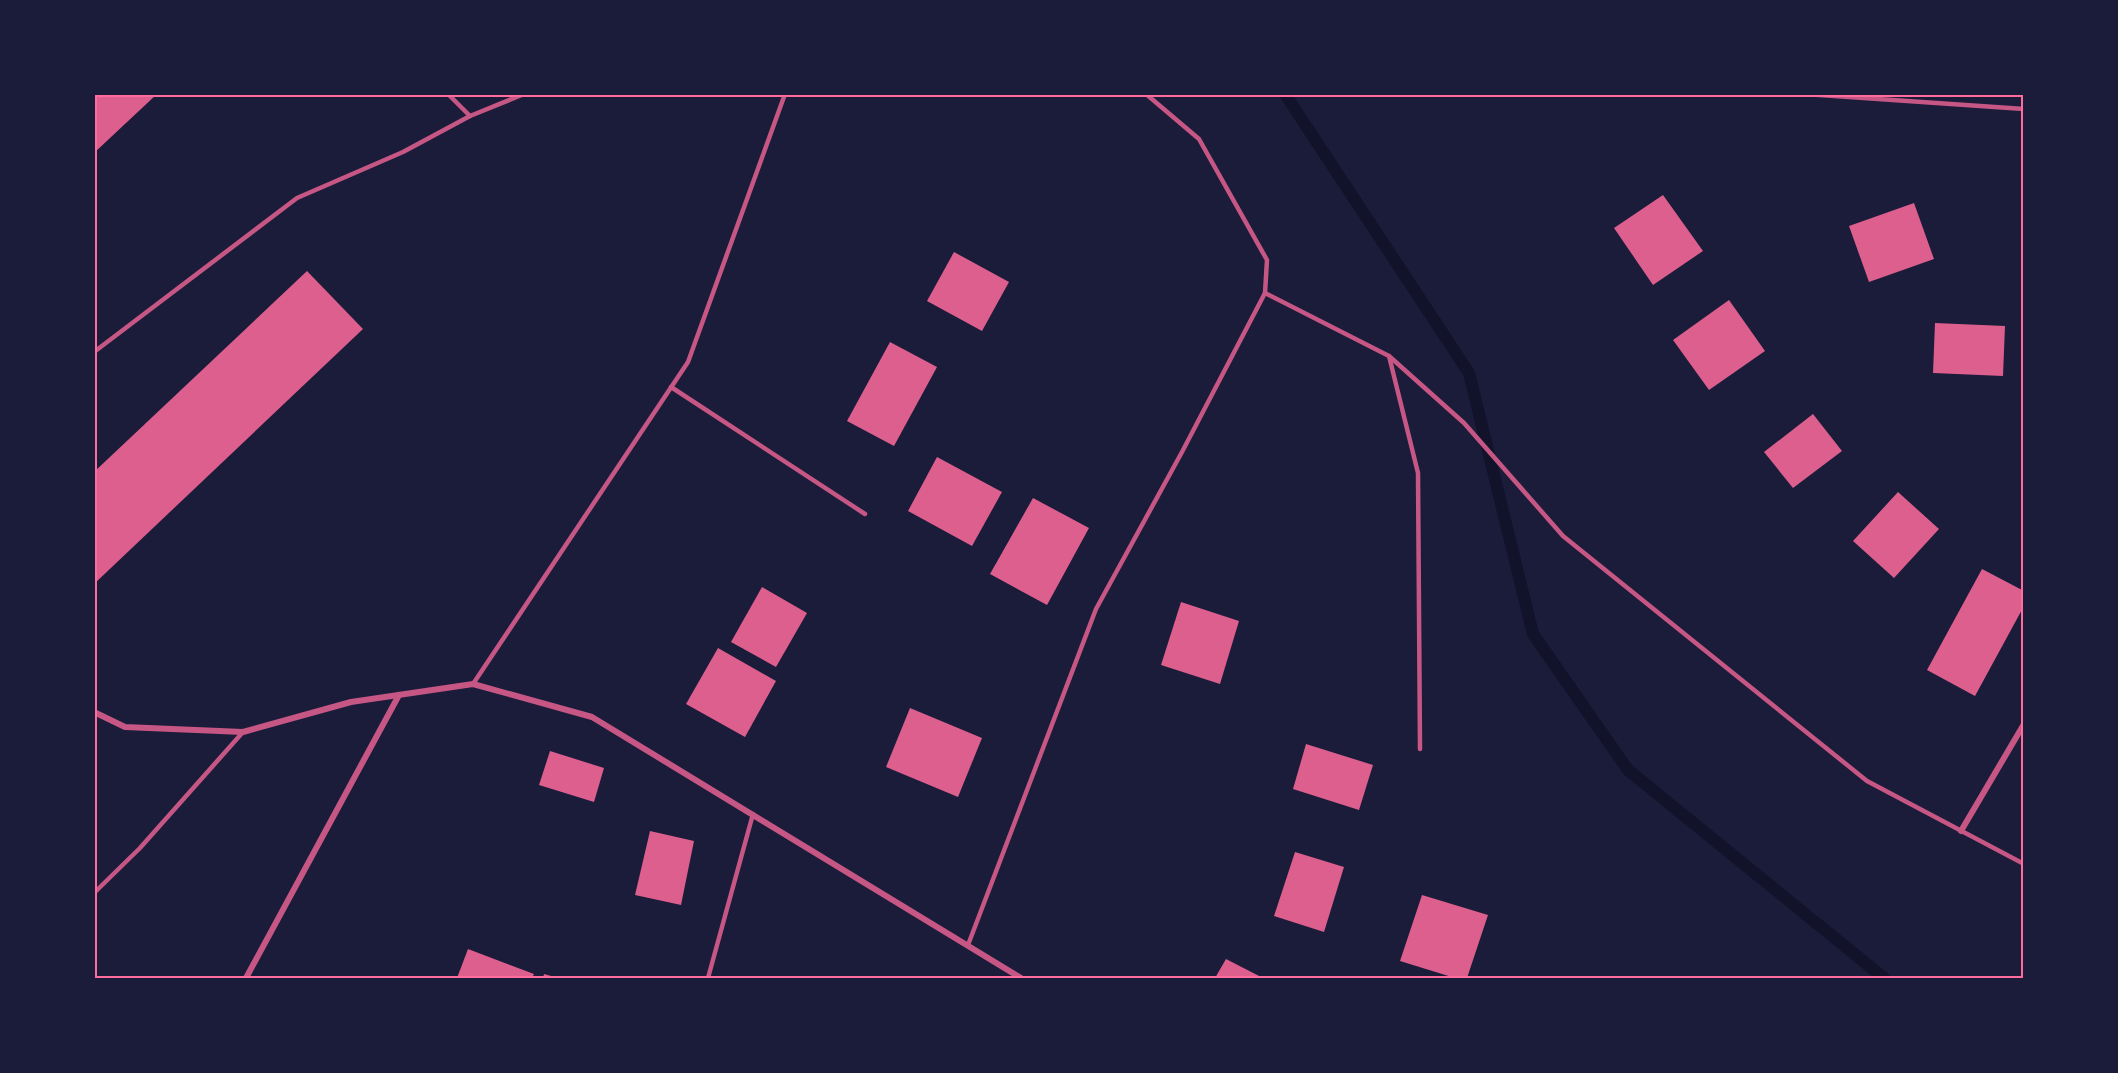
<svg xmlns="http://www.w3.org/2000/svg" width="2118" height="1073" font-family="Helvetica,sans-serif">
<style>
.lines{fill:none;stroke-linecap:round;stroke-linejoin:round}
.stream{stroke:#12122b;stroke-width:12}
.building{fill:#dd5f8e}
.service{stroke:#c65784;stroke-width:4.5}
.minor{stroke:#c65784;stroke-width:6}
.neatline{fill:none;stroke:#ff6b9d;stroke-width:2}
</style>
<rect width="100%" height="100%" fill="#1b1b3a"/>
<g class="lines">
<!-- stream -->
<path class="stream" d="M1285 94 1469 373 1533 634 1628 770 1884 978"/>
</g>
<!-- building -->
<g class="building">
<path d="M94 94H157L94 153Z"/>
<path d="M1663 195 1703 251 1653 285 1614 228Z"/>
<path d="M1914 203 1934 259 1869 282 1849 226Z"/>
<path d="M954 252 1009 282 982 331 927 301Z"/>
<path d="M307 271 363 329 94 584V472Z"/>
<path d="M1729 300 1765 351 1709 390 1673 340Z"/>
<path d="M1935 323 2005 326 2003 376 1933 373Z"/>
<path d="M890 342 937 367 894 446 847 421Z"/>
<path d="M1813 414 1842 451 1793 488 1764 452Z"/>
<path d="M937 457 1002 492 972 546 908 511Z"/>
<path d="M1898 492 1939 529 1894 578 1853 541Z"/>
<path d="M1033 498 1089 528 1047 605 990 574Z"/>
<path d="M1982 569 2024 591V606L1975 696 1927 670Z"/>
<path d="M762 587 807 613 776 667 731 642Z"/>
<path d="M1181 602 1239 621 1220 684 1161 665Z"/>
<path d="M718 648 776 681 745 737 686 704Z"/>
<path d="M910 708 982 738 958 797 886 767Z"/>
<path d="M1306 744 1373 765 1359 810 1293 789Z"/>
<path d="M550 751 604 768 594 802 539 785Z"/>
<path d="M650 831 694 841 681 905 635 895Z"/>
<path d="M1295 852 1344 867 1324 932 1274 916Z"/>
<path d="M1422 895 1488 915 1467 978H1455L1400 961Z"/>
<path d="M468 949 534 974 532 978H457Z"/>
<path d="M1226 959 1263 978H1215Z"/>
<path d="M544 974 558 978H543Z"/>
</g>
<g class="lines">
<!-- service -->
<g class="service">
<path d="M448 94 470 116 524 94"/>
<path d="M1805 94 2024 109"/>
<path d="M1265 293 1389 356 1464 423 1563 536 1867 781 2024 864"/>
<path d="M94 352 297 198 403 152 470 116"/>
<path d="M1389 356 1418 473 1420 749"/>
<path d="M671 387 865 514"/>
<path d="M473 684 688 362 785 94"/>
<path d="M94 893 140 848 243 732"/>
<path d="M968 945 1096 609 1182 452 1265 293 1267 260 1199 139 1146 94"/>
<path d="M708 978 753 814"/>
</g>
<!-- minor -->
<g class="minor">
<path d="M94 712 125 727 243 732 351 702 473 684 592 717 1021 978"/>
<path d="M1961 831 2024 724"/>
<path d="M246 978 399 695"/>
</g>
</g>
<!-- border -->
<rect width="2118" height="1073" fill="none" stroke="#1b1b3a" stroke-width="192"/>
<rect x="96" y="96" width="1926" height="881" class="neatline"/>
</svg>
